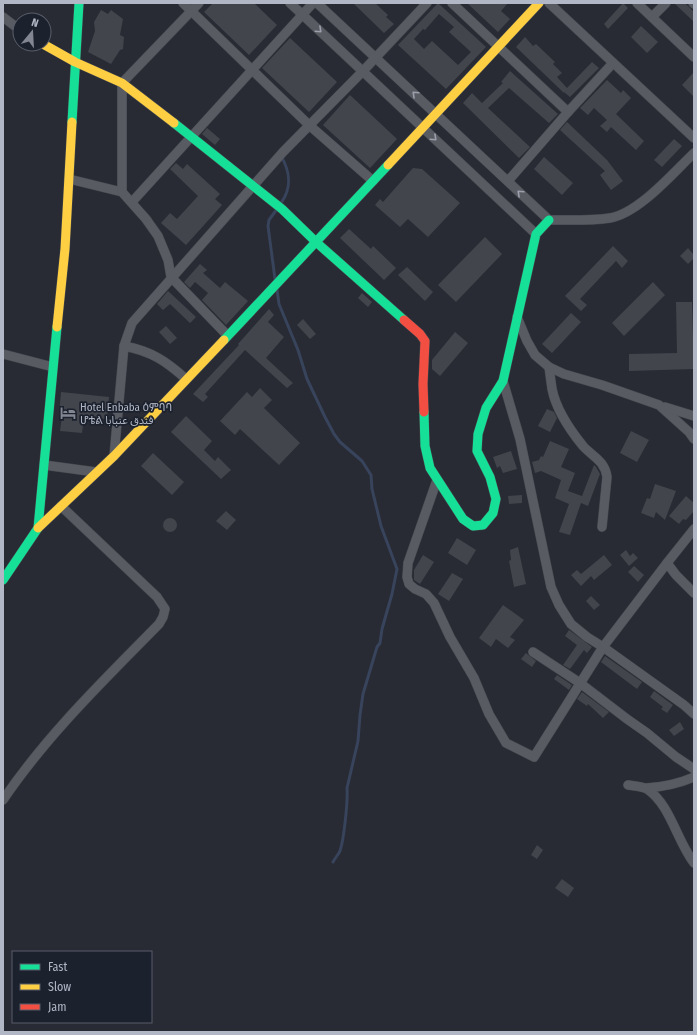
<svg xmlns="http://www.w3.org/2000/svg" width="697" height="1035" font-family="'Fira Sans Condensed','Noto Sans Arabic','Noto Sans Ethiopic',sans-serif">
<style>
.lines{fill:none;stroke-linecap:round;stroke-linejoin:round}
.stream{stroke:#38435c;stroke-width:3}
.building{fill:#42454c;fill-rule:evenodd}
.street-casing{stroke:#44474d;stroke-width:10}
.fast-casing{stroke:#44474d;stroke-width:10}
.slow-casing{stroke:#44474d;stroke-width:10}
.jam-casing{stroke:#44474d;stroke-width:10}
.street{stroke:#585b62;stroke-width:9}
.fast{stroke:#16e098;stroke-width:9}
.slow{stroke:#ffcf43;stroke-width:9}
.jam{stroke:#f24e42;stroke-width:9}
.oneway{stroke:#9ca0ac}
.labels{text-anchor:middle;stroke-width:3.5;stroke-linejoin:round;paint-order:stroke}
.poi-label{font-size:11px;fill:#b2b7c5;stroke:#1c212e;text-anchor:start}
</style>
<rect width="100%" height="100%" fill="#282b33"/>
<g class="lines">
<!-- stream -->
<g class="stream">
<path d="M281 156C290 171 292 188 281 203"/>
<path d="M275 279 268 226 269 220 277 209"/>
<path d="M277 290 279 304 298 350 307 379 325 417 334 434 340 442 362 461 371 475 372 489 381 526 397 569 392 594 382 629 380 643 377 647 363 694 360 715 358 741 347 788C348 801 344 839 340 851 338 855 335 858 333 862"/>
</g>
</g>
<!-- building -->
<g class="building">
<path d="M213 3H254L277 25 249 55 204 12Z"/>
<path d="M353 3H375L388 15 386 17 394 24 384 33Z"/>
<path d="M438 3 486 47 446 89 398 45ZM439 14 454 27 449 32 471 52 458 65 432 41 424 49 414 39 423 29 425 30Z"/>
<path d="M467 3H508L501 11 510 19 498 32Z"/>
<path d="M623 3 628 8 608 29 604 24Z"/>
<path d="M674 3H685L694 12V22Z"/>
<path d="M101 10 108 14 111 10 123 19 120 35 124 37 123 49 120 50 111 64 88 52 95 31 94 22Z"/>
<path d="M641 26 658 42 647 53 631 37Z"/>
<path d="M525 37 533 46 536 44 555 62 553 64 562 73 557 77 567 88 592 62 599 68 570 97 564 92V93L516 47Z"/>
<path d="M290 38 337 82 309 112 262 68Z"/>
<path d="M510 71 558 114 549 123 509 88 488 108 530 147 519 158 463 103 472 93 482 103 503 83 501 82Z"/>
<path d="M694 72V97L682 85Z"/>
<path d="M607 80 621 93 623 90 631 98 616 114 644 141 636 150 611 127 607 132 600 126 607 120 594 108 588 115 580 108Z"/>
<path d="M350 95 397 139 370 168 323 125Z"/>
<path d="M567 122 607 160 623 181 611 190 600 175 605 171 560 130Z"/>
<path d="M207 128 220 139 215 145 202 134Z"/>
<path d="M674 139 682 146 662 167 654 160Z"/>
<path d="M544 157 573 183 562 195 534 169Z"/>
<path d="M176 163 183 169 187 164 220 194 215 199 222 205 186 245 161 223 170 213 177 219 198 196 170 169Z"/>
<path d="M413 168 422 169 460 203 428 237 408 219 400 227 375 205 380 199 383 202Z"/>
<path d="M349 229 371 249 373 246 396 268 384 280 340 238Z"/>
<path d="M485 237 502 254 456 302 438 285Z"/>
<path d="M613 246 628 261 622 268 616 261 580 299 587 305 581 311 565 296Z"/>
<path d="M688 248 694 255V258L688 264 680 256Z"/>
<path d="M200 264 207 270 203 273 220 288 225 282 248 301 226 325 202 300 208 293 195 282 190 288 184 282Z"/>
<path d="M407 267 433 292 425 301 398 275Z"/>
<path d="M653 282 665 295 624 336 612 323Z"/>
<path d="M168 291 196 317 190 323 170 304 163 310 157 304Z"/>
<path d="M362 293 372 302 368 307 358 298Z"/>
<path d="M676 302H692L694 369 629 371V354L677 353Z"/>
<path d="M269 309 274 315 268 322 284 337 266 358 293 383 287 388 245 350 205 394 208 397 203 402 193 394 239 345 238 344Z"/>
<path d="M571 313 581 322 552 353 542 344Z"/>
<path d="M303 319 316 334 310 339 297 325Z"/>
<path d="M166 326 177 338 170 344 159 332Z"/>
<path d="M455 332 468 343 440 376 432 369V360Z"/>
<path d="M260 388 272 400 264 408 300 443 279 465 240 429 235 435 220 421 247 392 252 397Z"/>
<path d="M61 392 109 397 107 419 84 417 82 433 60 431 62 416 59 415Z"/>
<path d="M547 409 554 412 557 418 550 432 538 426Z"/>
<path d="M186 416 212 441 204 450 215 461 218 457 231 470 221 479 171 432Z"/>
<path d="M631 431 649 440 637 462 620 453Z"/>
<path d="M550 441 569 449 561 467 575 473 568 491 582 496 594 465 596 467 600 474 588 506 581 503 570 535 559 532 569 504 555 498 561 480 541 471 535 473 532 462 539 460 541 456 543 457Z"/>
<path d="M511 451 517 469 503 473 500 466 497 468 493 457Z"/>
<path d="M153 453 184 482 172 495 141 466Z"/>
<path d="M655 484 676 491 665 520 656 512 654 518 641 513 647 498 650 499Z"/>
<path d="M522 495V503L509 504 508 496Z"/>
<path d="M686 496 694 503V511L686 520 683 519 679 524 669 516Z"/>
<path d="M226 511 236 520 227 530 216 521Z"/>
<circle cx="170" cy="525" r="7"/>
<path d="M457 538 476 550 467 565 448 553Z"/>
<path d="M518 547 526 584 514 587 509 561 511 560 510 550Z"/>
<path d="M626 550 630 556 633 553 638 558 629 566 620 555Z"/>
<path d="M423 555 434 562 420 584 414 580V570Z"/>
<path d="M604 555 612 565 594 580 591 576 581 586 571 575 577 570 581 574Z"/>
<path d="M634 566 644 575 638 582 628 572Z"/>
<path d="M452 573 463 579 449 601 438 594Z"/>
<path d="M591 596 600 605 594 610 586 601Z"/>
<path d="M503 605 524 620 510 637 515 640 508 648 496 639 491 647 479 638Z"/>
<path d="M569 630 592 647 587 653 584 650 570 669 563 665 577 645 565 636Z"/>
<path d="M526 653 536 661 532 667 521 659Z"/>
<path d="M605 656 642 682 637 689 601 662Z"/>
<path d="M557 675 572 685 569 690 554 679Z"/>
<path d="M654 691 673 705 667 713 661 709 663 707 650 697Z"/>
<path d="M582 692 609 712 603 718 588 704 587 706 577 699Z"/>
<path d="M680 722 684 729 674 736 669 730Z"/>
<path d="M537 845 543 850 537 859 531 855Z"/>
<path d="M562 879 574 888 568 897 555 888Z"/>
</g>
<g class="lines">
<defs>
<g id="street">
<path d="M183 3 309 125 373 181"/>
<path d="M290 3 536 234"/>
<path d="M317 3 549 220C569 220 590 221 610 218 639 213 673 173 694 153"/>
<path d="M452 3 568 112"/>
<path d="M549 3 694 138"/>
<path d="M637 3 694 57"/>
<path d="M693 3 694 4"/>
<path d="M3 17 20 30"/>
<path d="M652 17 666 3"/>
<path d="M69 179 122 192 146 219 158 236 168 260 171 277 227 335"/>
<path d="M508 181 568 112 613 63"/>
<path d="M122 192V83L199 3"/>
<path d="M132 202 313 3"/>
<path d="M517 317 527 341 535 355 549 367 564 374 602 385 659 405 689 432 694 439"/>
<path d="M124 346 132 323 283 152 363 71 427 3"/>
<path d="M3 354 53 367"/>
<path d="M549 367C550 374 551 382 552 389 556 409 570 430 583 446 593 457 605 461 607 477L602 527"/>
<path d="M503 381 520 439 551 587 559 605 571 624 587 637 603 647 684 705 694 714"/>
<path d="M665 407 694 416"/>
<path d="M114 456 124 346C151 351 166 361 186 379"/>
<path d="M44 465 96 472"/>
<path d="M437 480 408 563 407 577 409 584 415 589 426 594 434 603 450 637 474 678 489 714 506 743 534 757 603 647 667 563 694 529"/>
<path d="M667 563 676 575 694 593"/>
<path d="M533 652 580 683 627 719 647 733 676 757 694 769"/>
<path d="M628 785C634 786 642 786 647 789 670 804 677 841 694 863"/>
<path d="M646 788C663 787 678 784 694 777"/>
<path d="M3 800C47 735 104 680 159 624L163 617 165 609 157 597 61 506"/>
</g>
<g id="fast">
<path d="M72 122 79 3"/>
<path d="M174 123 282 209 316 242 404 320"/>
<path d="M224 340 388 165"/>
<path d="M424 412 425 446 430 468 463 519 473 526 483 525 493 513 496 499 490 477 477 451 478 434 486 408 503 381 536 234 549 220"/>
<path d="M3 580 38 528 57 327"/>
</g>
<g id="slow">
<path d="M43 44 75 62 122 83 174 123"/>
<path d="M388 165 539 3"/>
<path d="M57 327 65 249 72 122"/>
<path d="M38 528 114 456 224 340"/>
</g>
<path id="jam" d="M404 320 420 334 425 341 423 384 424 412"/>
</defs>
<!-- street casing -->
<use href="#street" class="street-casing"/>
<!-- fast casing -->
<use href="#fast" class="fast-casing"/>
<!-- slow casing -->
<use href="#slow" class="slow-casing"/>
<!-- jam casing -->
<use href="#jam" class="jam-casing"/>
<!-- street -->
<use href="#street" class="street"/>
<!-- fast -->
<use href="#fast" class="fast"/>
<!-- slow -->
<use href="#slow" class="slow"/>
<!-- jam -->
<use href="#jam" class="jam"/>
</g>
<!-- one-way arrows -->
<defs><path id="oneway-chevron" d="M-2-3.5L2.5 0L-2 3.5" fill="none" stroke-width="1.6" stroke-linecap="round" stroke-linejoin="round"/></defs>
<g class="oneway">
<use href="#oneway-chevron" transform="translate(319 30) rotate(43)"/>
<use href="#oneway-chevron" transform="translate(415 94) rotate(-137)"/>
<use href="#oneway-chevron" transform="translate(434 138) rotate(43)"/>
<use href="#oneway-chevron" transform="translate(520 193) rotate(-137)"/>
</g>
<!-- icons -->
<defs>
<symbol id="hotel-bare" viewBox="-9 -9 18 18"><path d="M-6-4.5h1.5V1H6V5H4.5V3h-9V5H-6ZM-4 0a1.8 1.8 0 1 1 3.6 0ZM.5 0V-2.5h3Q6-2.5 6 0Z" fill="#828692" stroke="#1c212e" stroke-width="2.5" paint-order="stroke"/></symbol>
</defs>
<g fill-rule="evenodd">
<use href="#hotel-bare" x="57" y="402" width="22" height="22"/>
</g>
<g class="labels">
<!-- poi labels -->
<g class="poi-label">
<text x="80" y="411">Hotel Enbaba ዕምባባ<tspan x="80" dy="13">ሆቴል فندق عنبابا</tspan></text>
</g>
</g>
<!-- border -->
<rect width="697" height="1035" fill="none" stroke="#b2b7c5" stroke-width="8"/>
<!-- legend -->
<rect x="12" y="951" width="140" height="72" fill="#1c212e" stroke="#585d6a"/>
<rect x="20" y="964" width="20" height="6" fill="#16e098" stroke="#585d6a"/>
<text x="48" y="971" font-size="12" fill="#b2b7c5">Fast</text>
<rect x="20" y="984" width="20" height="6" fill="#ffcf43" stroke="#585d6a"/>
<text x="48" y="991" font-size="12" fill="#b2b7c5">Slow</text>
<rect x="20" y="1004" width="20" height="6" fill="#f24e42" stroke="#585d6a"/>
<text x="48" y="1011" font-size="12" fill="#b2b7c5">Jam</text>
<!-- north arrow -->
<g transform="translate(32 32) rotate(18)"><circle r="19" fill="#1c212e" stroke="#585d6a"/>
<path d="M0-3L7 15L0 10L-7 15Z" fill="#828692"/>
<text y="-6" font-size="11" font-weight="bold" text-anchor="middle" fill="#b2b7c5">N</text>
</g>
</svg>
